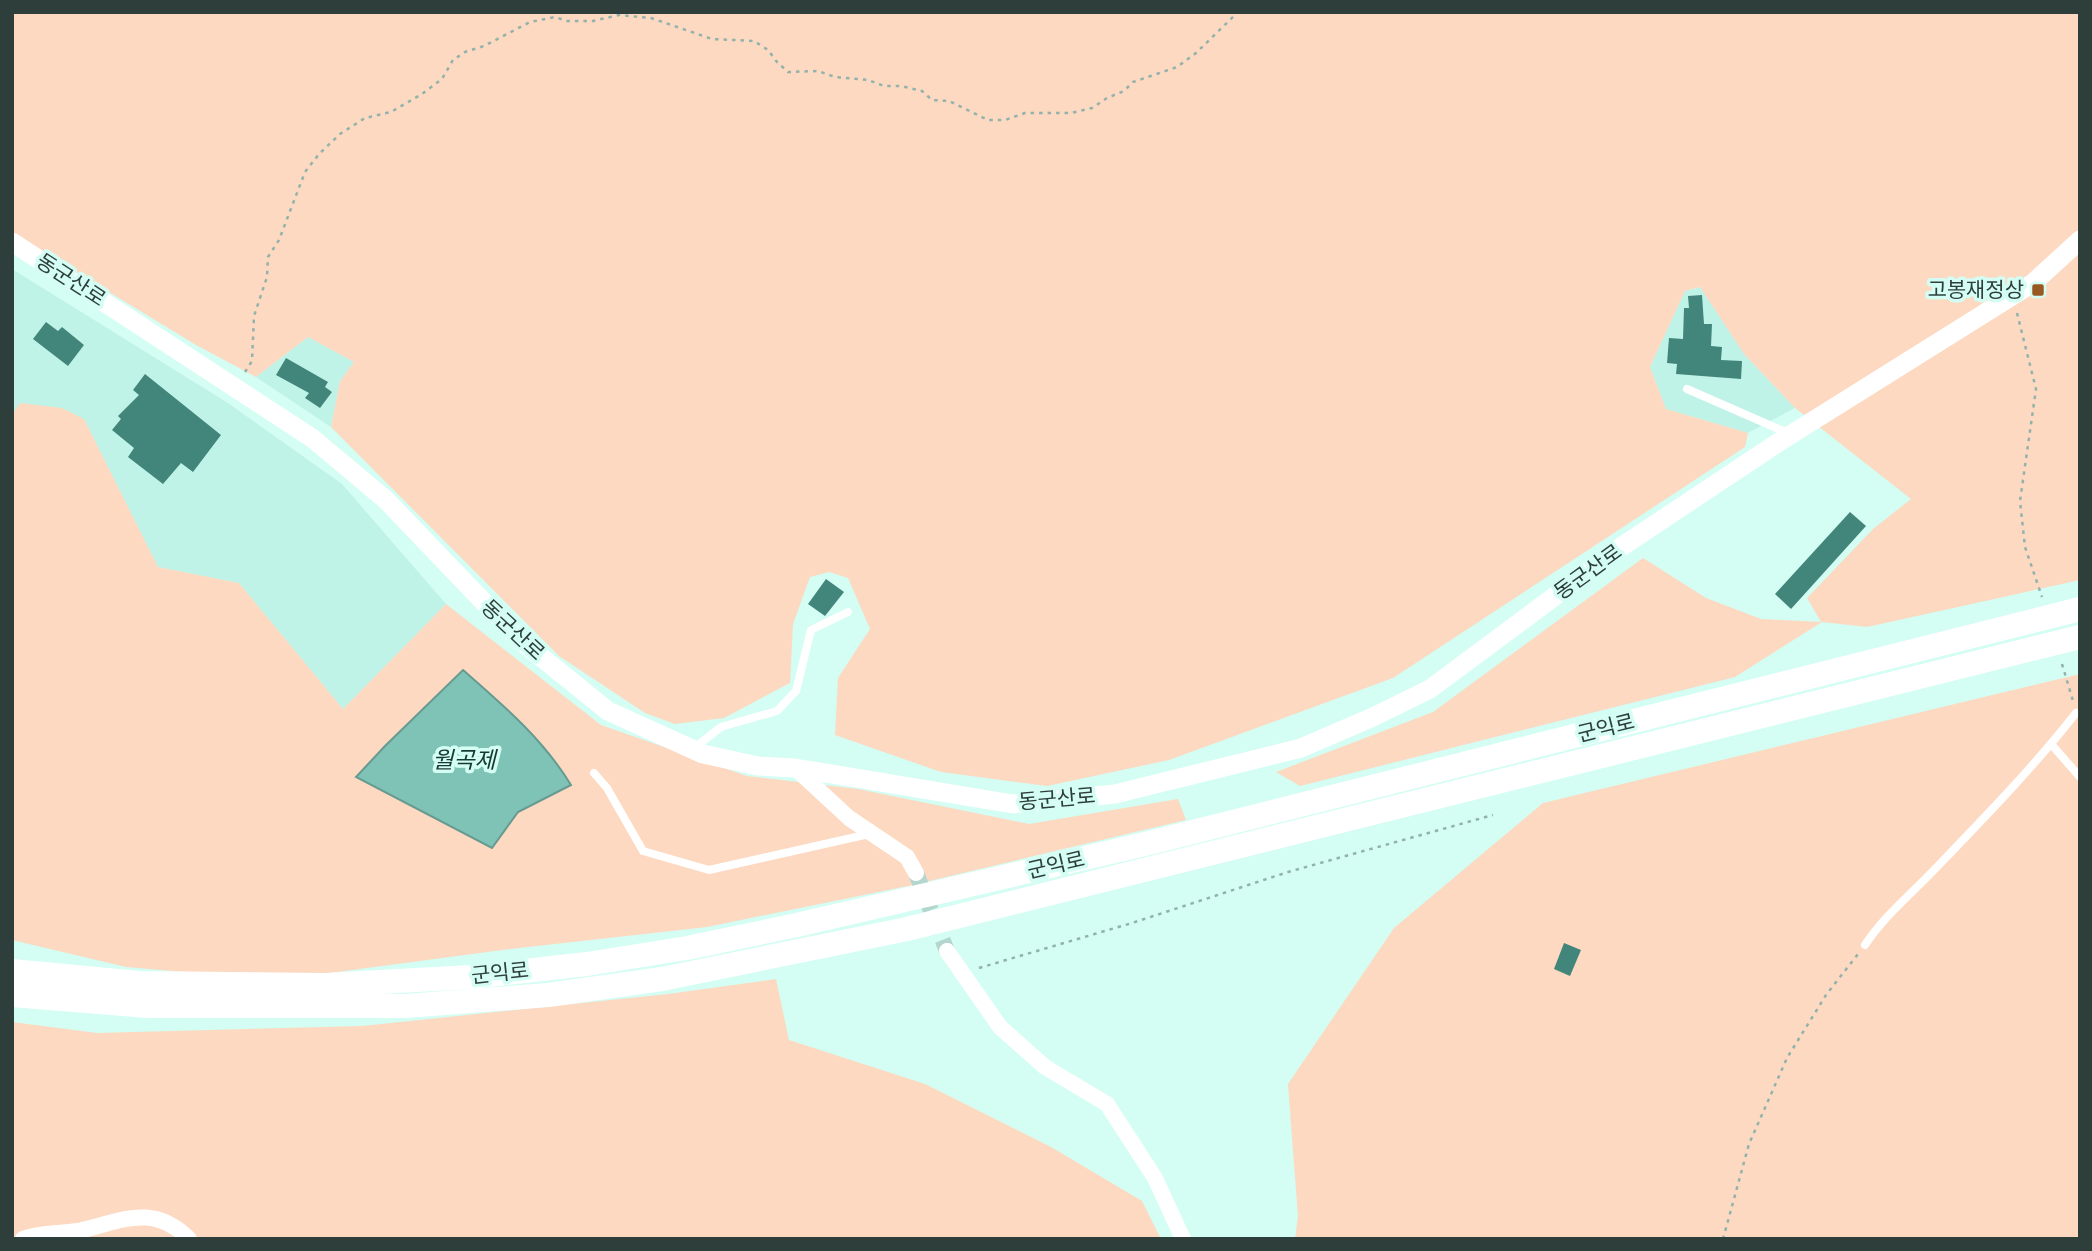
<svg xmlns="http://www.w3.org/2000/svg" width="2092" height="1251" font-family="Poppins,'Noto Sans KR',sans-serif">
<style>
.built{fill:#c0f3e8}
.green{fill:#fcd9c0;fill-rule:evenodd}
.water{fill:#7fc2b6;stroke:#679a91;stroke-width:2}
.building{fill:#42857a}
.lines{fill:none;stroke-linecap:round;stroke-linejoin:round}
.minor-tunnel{stroke:#b3d7cf;stroke-width:16;stroke-dasharray:16 8;stroke-linecap:butt}
.path{stroke:#92b2ab;stroke-width:2.5;stroke-dasharray:3.5 5;stroke-linecap:butt}
.service{stroke:#fff;stroke-width:8}
.minor{stroke:#fff;stroke-width:16}
.tertiary{stroke:#fff;stroke-width:19}
.trunk{stroke:#fff;stroke-width:24}
.poi-dot{fill:#985822;stroke:#d4fdf4;stroke-width:2.5}
.labels{text-anchor:middle;stroke-width:7;stroke-linejoin:round;paint-order:stroke}
.street-label{font-size:21px;fill:#2e3e3b;stroke:#d4fdf4}
.poi-label{font-size:21px;fill:#2e3e3b;stroke:#d4fdf4;text-anchor:end}
.water-label{font-size:23px;font-style:italic;fill:#173933;stroke:#d4fdf4}
</style>
<rect width="100%" height="100%" fill="#d4fdf4"/>
<!-- built -->
<g class="built">
<path d="M12 269 228 403 342 484 446 604 343 709 239 583 158 567 84 419 12 415Z"/>
<path d="M1701 287 1744 354 1795 408 1748 433 1666 409 1650 367 1685 291Z"/>
<path d="M308 337 355 362 340 381 331 427 256 377Z"/>
</g>
<!-- green -->
<g class="green">
<path d="M12 12H2080V580L1867 627 1822 622 1735 677 1300 786 1276 772 1433 712 1643 558 1706 598 1761 619 1821 622 1807 598 1873 529 1911 499 1795 408 1744 354 1700 287 1685 291 1650 367 1666 409 1748 433 1745 447 1393 678 1169 760 1047 786 941 772 835 735 838 678 870 629 848 578 829 572 810 577 793 624 790 683 724 718 675 724 645 713 559 656 331 427 340 381 354 362 308 337 256 377 196 345 12 233Z"/>
<path d="M20 403 62 408 84 419 158 567 239 583 343 709 446 604 601 725 747 776 858 789 1029 824 1178 799 1186 820 908 886 707 927 502 950 277 980 126 967 12 940V415ZM524 724 564 773 571 785 518 812Z"/>
<path d="M2080 674V1239H1295L1298 1216 1288 1084 1394 928 1543 803Z"/>
<path d="M776 979 789 1040 925 1084 1051 1147 1142 1201 1161 1239H12V1022L97 1033 362 1026 668 994Z"/>
</g>
<!-- water -->
<path class="water" d="M463 670C503 705 543 739 571 785L518 812 492 848 356 777 385 746Z"/>
<!-- building -->
<g class="building">
<path d="M1702 295 1704 324H1712L1711 346 1722 347 1721 360 1742 361 1741 379 1676 374 1677 364 1667 363 1669 338 1683 339 1684 308H1689L1688 296Z"/>
<path d="M46 322 58 331 62 327 84 345 68 366 33 339Z"/>
<path d="M286 358 328 382 325 387 332 392 320 408 305 398 309 393 276 375Z"/>
<path d="M145 374 221 435 193 472 181 463 163 484 128 457 134 448 112 430 121 419 118 416 139 395 133 390Z"/>
<path d="M1850 512 1866 526 1791 609 1775 594Z"/>
<path d="M826 579 844 592 825 616 808 604Z"/>
<path d="M1564 943 1581 950 1570 976 1554 969Z"/>
</g>
<g class="lines">
<!-- minor-tunnel -->
<path class="minor-tunnel" d="M916 873 947 951"/>
<!-- path -->
<g class="path">
<path d="M2017 313 2036 389 2020 501 2025 547 2042 597"/>
<path d="M245 372 252 361 254 316 267 277 268 257 279 240 305 172 319 154 340 134 365 118 391 112 422 94 442 79 453 60 465 52 484 46 530 22 555 17 567 21H593L619 15 651 18 712 39 754 41 768 50 777 62 788 72 818 71 835 77 868 80 884 86H901L922 91 932 100 949 101 988 120H1005L1025 113H1071L1092 108 1107 98 1124 91 1133 82 1177 67 1196 53 1238 12"/>
<path d="M2062 664 2073 701"/>
<path d="M979 968 1132 923 1288 872 1493 815"/>
<path d="M1723 1239 1749 1144 1787 1058 1826 995 1858 954"/>
</g>
<!-- service -->
<g class="service">
<path d="M1687 389 1788 433"/>
<path d="M2051 744 2080 777"/>
<path d="M693 749 721 727 777 711 796 691 811 630 848 612"/>
<path d="M594 773 607 788 643 851 709 870 869 834"/>
<path d="M1865 945C1884 916 1910 895 1934 870 1983 819 2032 769 2076 713"/>
</g>
<!-- minor -->
<g class="minor">
<path d="M795 768 849 818 907 857 916 873"/>
<path d="M947 951 1000 1027 1045 1067 1107 1104 1155 1178 1183 1239"/>
<path d="M23 1239C41 1232 58 1234 77 1231 119 1223 151 1201 189 1239"/>
</g>
<!-- tertiary -->
<path class="tertiary" d="M12 242 312 438 386 500 520 640 608 711 703 754 758 766 795 768 1013 804 1115 794 1301 748 1373 717 1430 689 1621 547 1779 442 2033 283 2080 240"/>
<!-- trunk -->
<g class="trunk">
<path d="M12 971 139 983 325 985 471 977 587 964 687 948 797 925 1145 844 2080 609"/>
<path d="M12 995 148 1006H406L548 995 662 979 907 929 2080 637"/>
</g>
</g>
<!-- markers -->
<rect class="poi-dot" x="2031" y="283" width="14" height="14" rx="3.5"/>
<g class="labels">
<!-- street labels -->
<g class="street-label">
<text transform="translate(71 280) rotate(33)" y="7">동군산로</text>
<text transform="translate(1588 572) rotate(-36)" y="7">동군산로</text>
<text transform="translate(513 630) rotate(43)" y="7">동군산로</text>
<text transform="translate(1606 728) rotate(-14)" y="7">군익로</text>
<text transform="translate(1057 799) rotate(-5)" y="7">동군산로</text>
<text transform="translate(1056 865) rotate(-13)" y="7">군익로</text>
<text transform="translate(500 973) rotate(-6)" y="7">군익로</text>
</g>
<!-- poi labels -->
<g class="poi-label">
<text x="2024" y="297">고봉재정상</text>
</g>
<!-- water labels -->
<g class="water-label">
<text x="464" y="768">월곡제</text>
</g>
</g>
<!-- border -->
<rect width="2092" height="1251" fill="none" stroke="#2e3e3b" stroke-width="28"/>
</svg>
